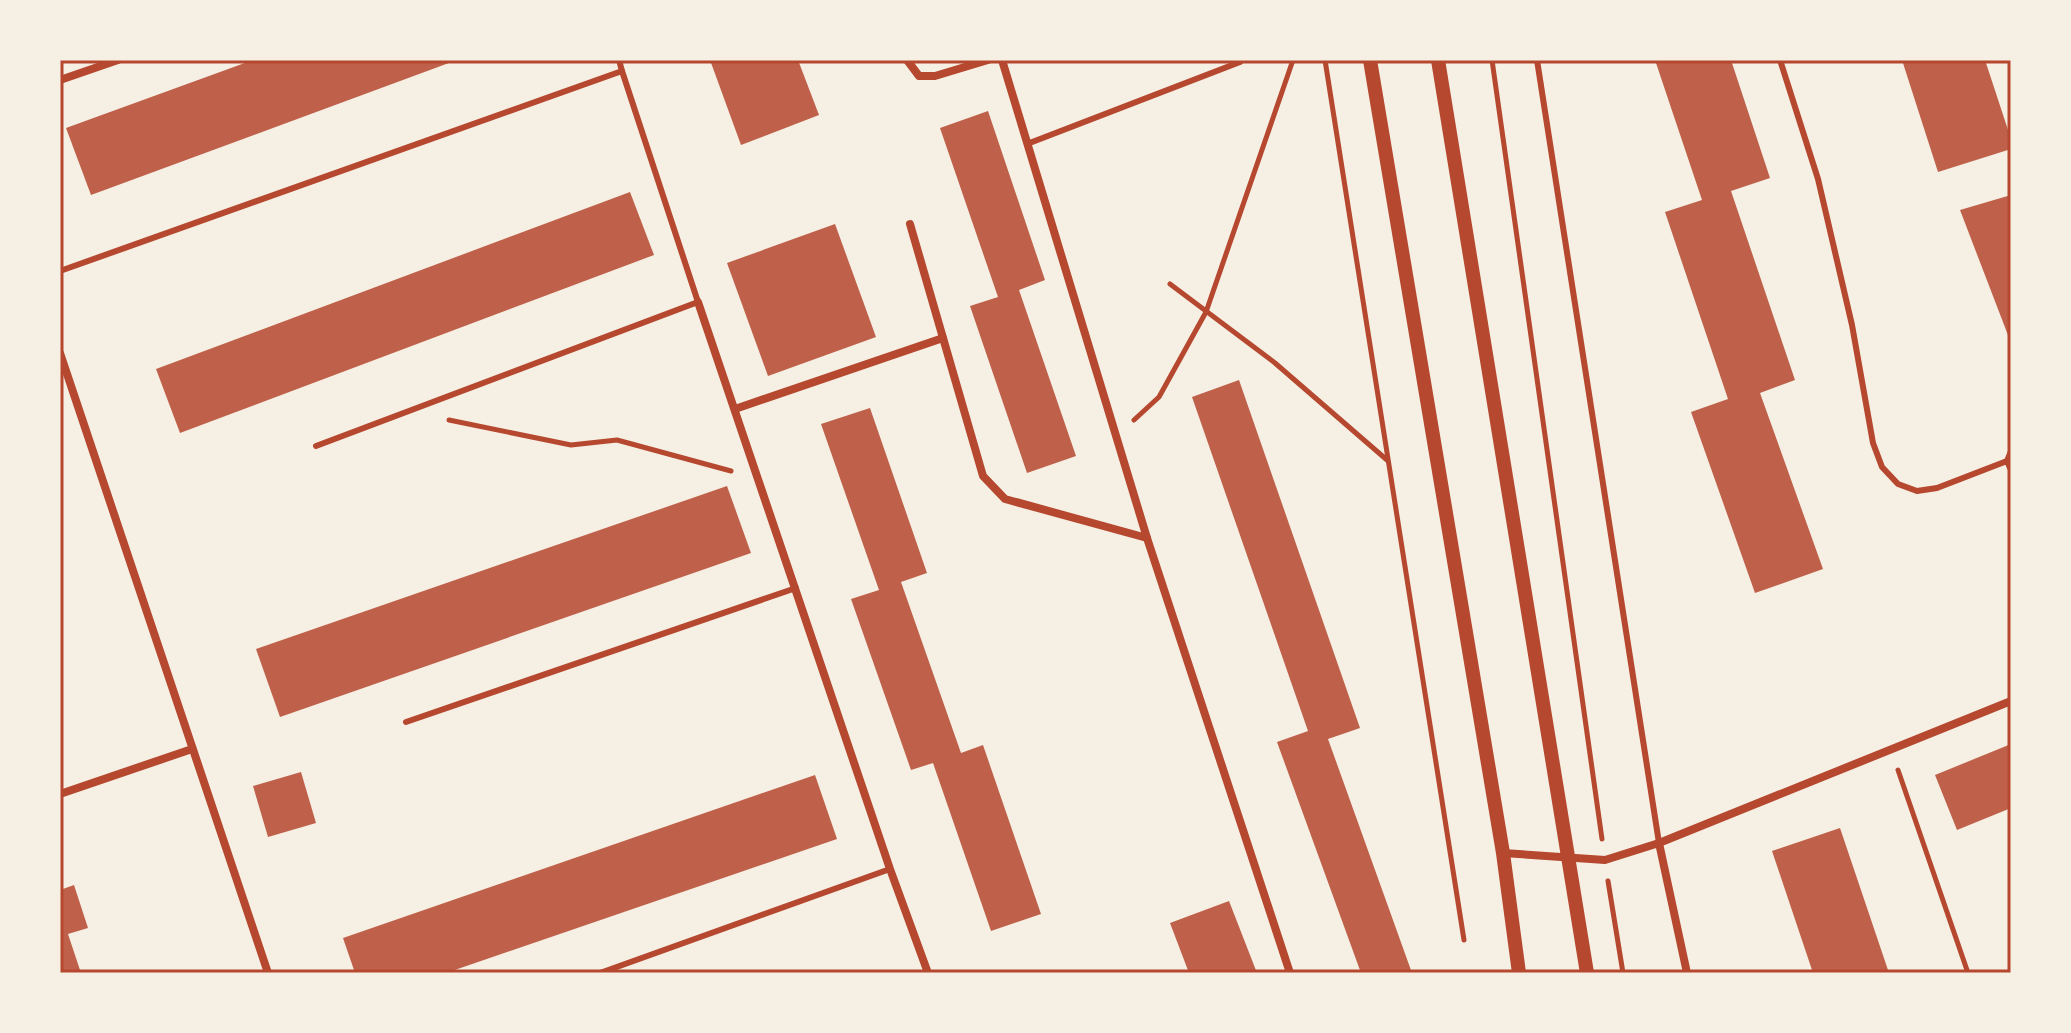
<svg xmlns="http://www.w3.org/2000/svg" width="2071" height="1033" font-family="Lora,serif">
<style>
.building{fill:#bf614a}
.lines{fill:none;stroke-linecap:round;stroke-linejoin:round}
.path{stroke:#b5482f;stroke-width:5}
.service{stroke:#b5482f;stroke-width:6}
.minor{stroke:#b5482f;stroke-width:8}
.tertiary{stroke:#b5482f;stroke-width:14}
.neatline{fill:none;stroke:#b5482f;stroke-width:3}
</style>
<rect width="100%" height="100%" fill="#f6efe4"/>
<!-- building -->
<g class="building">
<path d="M253 60H457L91 195 66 128Z"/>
<path d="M710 60H798L819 115 741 145Z"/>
<path d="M1655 60H1731L1770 178 1731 191 1795 380 1760 393 1823 569 1755 593 1691 412 1728 399 1665 212 1702 200Z"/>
<path d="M1902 60H1985L2011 139V149L1938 172Z"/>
<path d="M988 111 1045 280 1019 290 1076 456 1027 473 970 306 998 297 940 128Z"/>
<path d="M630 192 654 255 180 433 156 369Z"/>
<path d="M2011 195V343L1960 210Z"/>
<path d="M835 224 876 337 768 376 727 263Z"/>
<path d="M1239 380 1360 728 1328 739 1412 973H1361L1277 742 1308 731 1192 397Z"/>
<path d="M870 408 927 573 901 582 961 753 983 745 1041 914 991 931 933 763 911 770 851 599 879 590 821 424Z"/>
<path d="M727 486 751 553 280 717 256 649Z"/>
<path d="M2011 744V808L1957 830 1935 775Z"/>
<path d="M301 772 316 823 268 837 253 786Z"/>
<path d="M815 775 837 839 446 973H355L343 938Z"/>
<path d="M1840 828 1889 973H1813L1772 851Z"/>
<path d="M74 885 88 928 68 934 81 973H60V890Z"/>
<path d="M1229 901 1257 973H1189L1170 923Z"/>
</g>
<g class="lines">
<!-- path -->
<g class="path">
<path d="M1325 60 1464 940"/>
<path d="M1492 60 1602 839"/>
<path d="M1170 284 1275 363 1387 460"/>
<path d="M449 420 571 445 617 440 731 471"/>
<path d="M1134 420 1159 397 1206 312 1293 60"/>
<path d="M1898 770 1968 973"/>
<path d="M1608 881 1623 973"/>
</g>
<!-- service -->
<g class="service">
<path d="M1537 60 1659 843"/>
<path d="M1780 60 1818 179 1852 325 1873 443 1882 467 1898 484 1917 491 1937 488 2007 461"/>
<path d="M1027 144 1240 62"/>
<path d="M60 271 622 71 619 60"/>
<path d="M316 446 698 302 622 71"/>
<path d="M2011 451 2007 461 2011 470"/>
<path d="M406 722 796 588"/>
<path d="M600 973 890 869"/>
</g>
<!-- minor -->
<g class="minor">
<path d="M907 60 919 76H935L988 60"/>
<path d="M1002 60 1147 538 1290 973"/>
<path d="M60 80 118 60"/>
<path d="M910 224 983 476 1005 499 1147 538"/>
<path d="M698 302 890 869 928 973"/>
<path d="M60 353 268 973"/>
<path d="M735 409 943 338"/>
<path d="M60 794 192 749"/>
<path d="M1659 843 1687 973"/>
<path d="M1503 853 1605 860 1659 843 2011 701"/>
</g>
<!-- tertiary -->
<g class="tertiary">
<path d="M1370 60 1503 853 1519 973"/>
<path d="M1438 60 1587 973"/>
</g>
</g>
<!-- border -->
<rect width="2071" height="1033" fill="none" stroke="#f6efe4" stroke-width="124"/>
<rect x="62" y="62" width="1947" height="909" class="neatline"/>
</svg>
